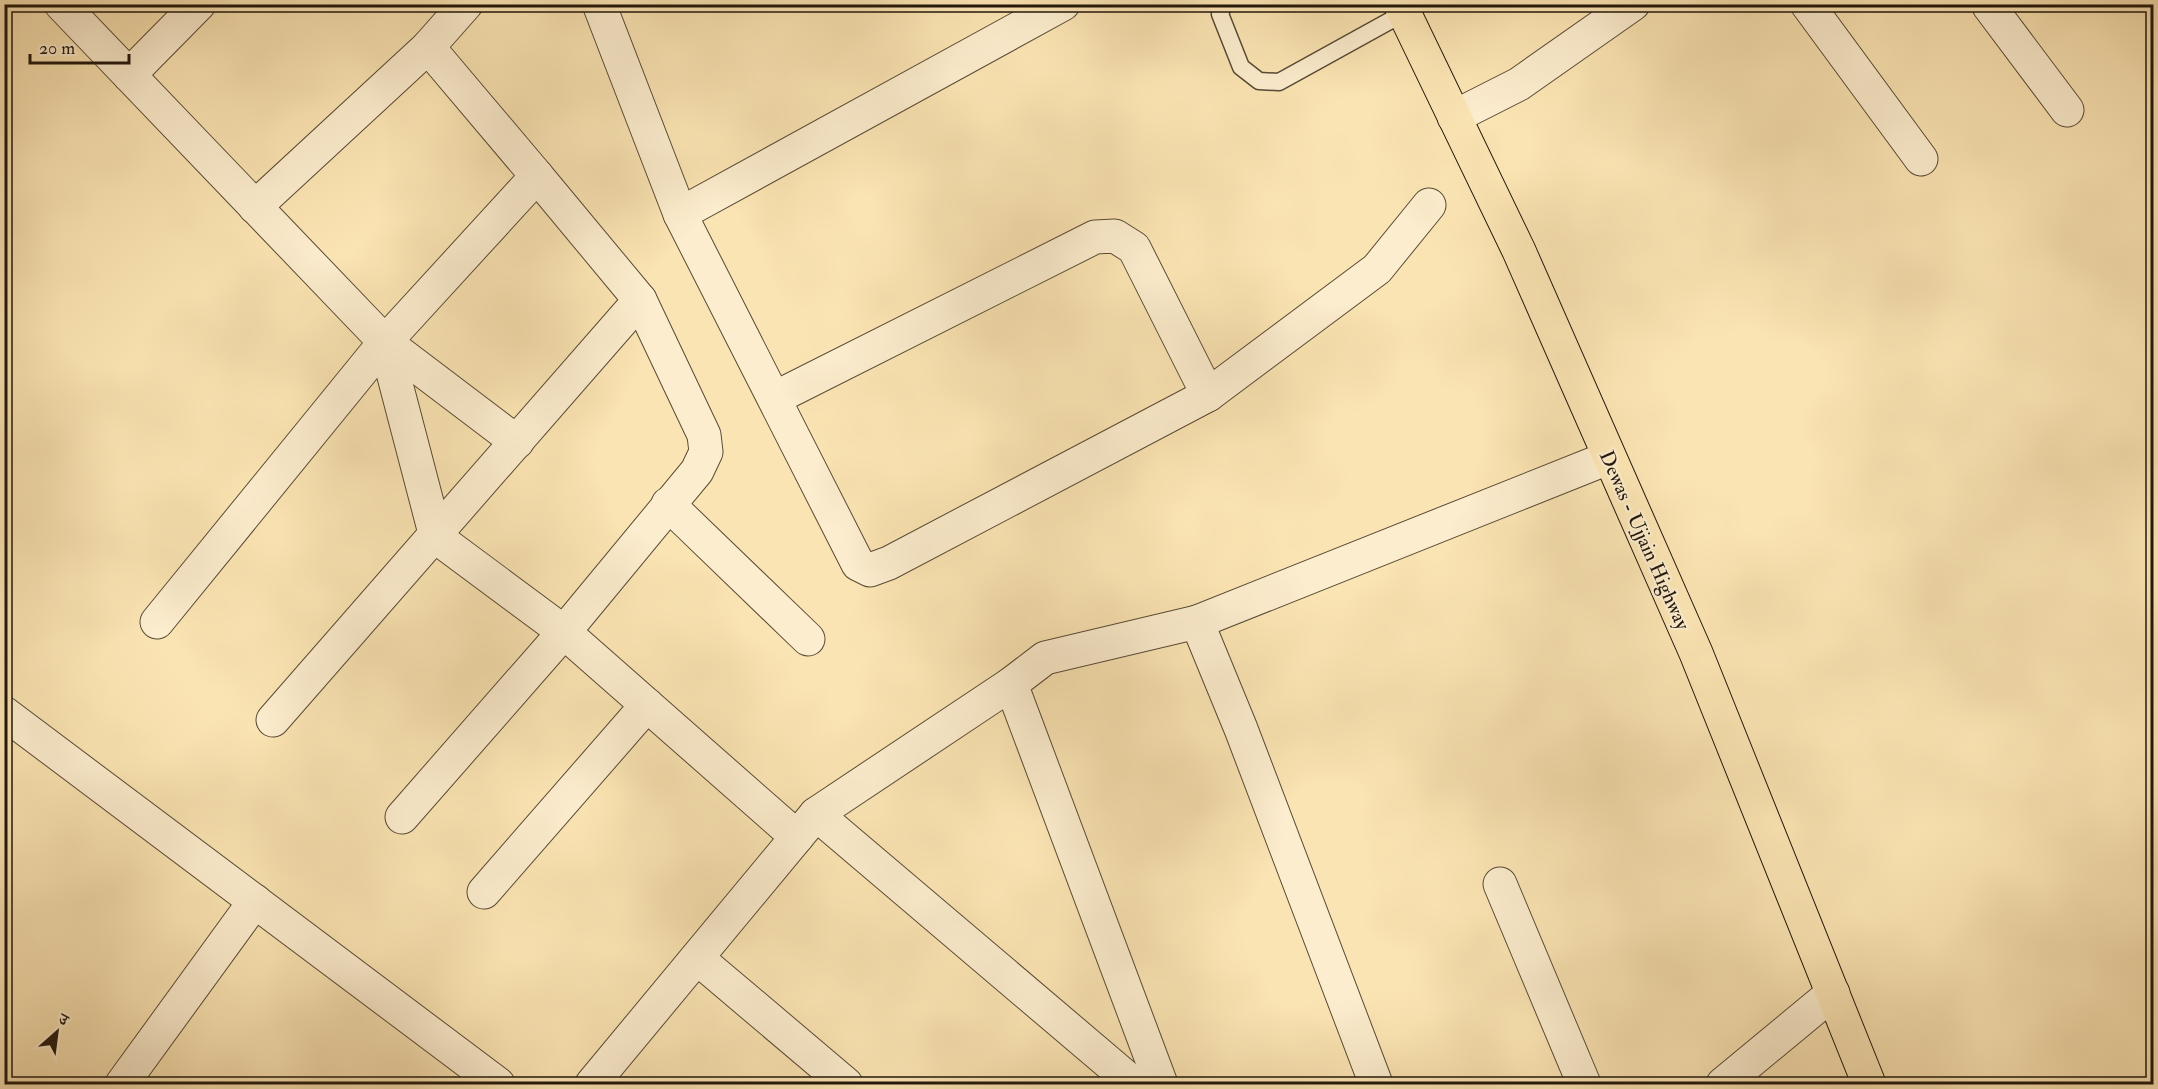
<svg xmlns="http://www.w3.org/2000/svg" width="2158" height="1089" font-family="'IM FELL Double Pica','Noto Serif Devanagari',serif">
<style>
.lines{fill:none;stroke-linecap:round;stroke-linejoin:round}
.lane-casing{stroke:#584a35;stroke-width:19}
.street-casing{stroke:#584a35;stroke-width:35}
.primary-casing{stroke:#21170b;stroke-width:35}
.lane{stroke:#fcedce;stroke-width:16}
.street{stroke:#fcedce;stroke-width:33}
.primary{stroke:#fbe4b3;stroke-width:33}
.labels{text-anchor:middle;stroke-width:4.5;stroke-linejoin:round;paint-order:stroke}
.street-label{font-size:20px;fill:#21170b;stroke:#fcedce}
</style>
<rect width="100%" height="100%" fill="#fbe4b3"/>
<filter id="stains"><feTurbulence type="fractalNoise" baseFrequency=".00333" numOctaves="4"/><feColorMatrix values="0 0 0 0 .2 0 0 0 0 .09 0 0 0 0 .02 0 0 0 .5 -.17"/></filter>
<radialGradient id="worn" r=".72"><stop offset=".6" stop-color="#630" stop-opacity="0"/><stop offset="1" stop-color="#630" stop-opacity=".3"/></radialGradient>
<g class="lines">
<defs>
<path id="lane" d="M1224 4 1220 14 1241 67 1259 81 1279 82 1404 13"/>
<g id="street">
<path d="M61 4 385 342 517 442"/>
<path d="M599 4 680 214 858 564 870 570 889 563 1208 395 1134 248 1115 236 1095 237 775 398"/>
<path d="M1807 4 1921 159"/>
<path d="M1992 4 1989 6 2067 110"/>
<path d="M428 47 537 176"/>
<path d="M129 75 199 4"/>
<path d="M1454 117 1519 84 1633 4"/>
<path d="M255 207 428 47 466 4"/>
<path d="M680 214 1063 4"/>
<path d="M385 342 436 537 564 632 797 837"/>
<path d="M1208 395 1377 269 1429 205"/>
<path d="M668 504 808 639"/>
<path d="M157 622 385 342 537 176 640 300 704 435 706 452 697 471 564 632 402 817"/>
<path d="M1197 622 1241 729 1376 1084"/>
<path d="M4 713 498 1084"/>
<path d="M273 720 640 300"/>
<path d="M816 814 1011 684"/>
<path d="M1500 884 1584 1084"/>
<path d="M484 892 647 705"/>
<path d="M697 958 846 1084"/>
<path d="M122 1084 255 901"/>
<path d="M592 1084 816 814 1134 1084"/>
<path d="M1161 1084 1011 684 1045 658 1197 622 1608 458"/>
<path d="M1723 1084 1833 993"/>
</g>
<path id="primary" d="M1400 4 1519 251 1696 653 1869 1084"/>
</defs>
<!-- lane casing -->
<use href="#lane" class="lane-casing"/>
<!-- street casing -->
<use href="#street" class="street-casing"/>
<!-- primary casing -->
<use href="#primary" class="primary-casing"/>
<!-- lane -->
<use href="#lane" class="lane"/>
<!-- street -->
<use href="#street" class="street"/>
<!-- primary -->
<use href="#primary" class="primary"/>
</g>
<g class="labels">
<!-- street labels -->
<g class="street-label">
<text transform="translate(1645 540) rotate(66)" y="7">Dewas - Ujjain Highway</text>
</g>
</g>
<!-- margin -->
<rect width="2158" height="1089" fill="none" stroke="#fbe4b3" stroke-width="24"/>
<rect x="6" y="6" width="2146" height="1077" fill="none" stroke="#21170b" stroke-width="3"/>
<rect x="12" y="12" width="2134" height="1065" fill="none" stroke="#21170b" stroke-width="1.5"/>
<!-- north arrow -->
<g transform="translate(57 1032) rotate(28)" stroke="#fcedce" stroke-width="4.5" paint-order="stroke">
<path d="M0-4.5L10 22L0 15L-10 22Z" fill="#21170b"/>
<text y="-9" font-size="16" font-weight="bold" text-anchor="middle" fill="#21170b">उ</text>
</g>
<!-- scale -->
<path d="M30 54v9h99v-9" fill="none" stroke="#21170b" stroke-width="3"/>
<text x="39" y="54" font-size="18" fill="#21170b" stroke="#fcedce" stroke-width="4.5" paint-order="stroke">20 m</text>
<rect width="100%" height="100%" filter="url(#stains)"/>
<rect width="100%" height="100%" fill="url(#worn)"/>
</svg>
